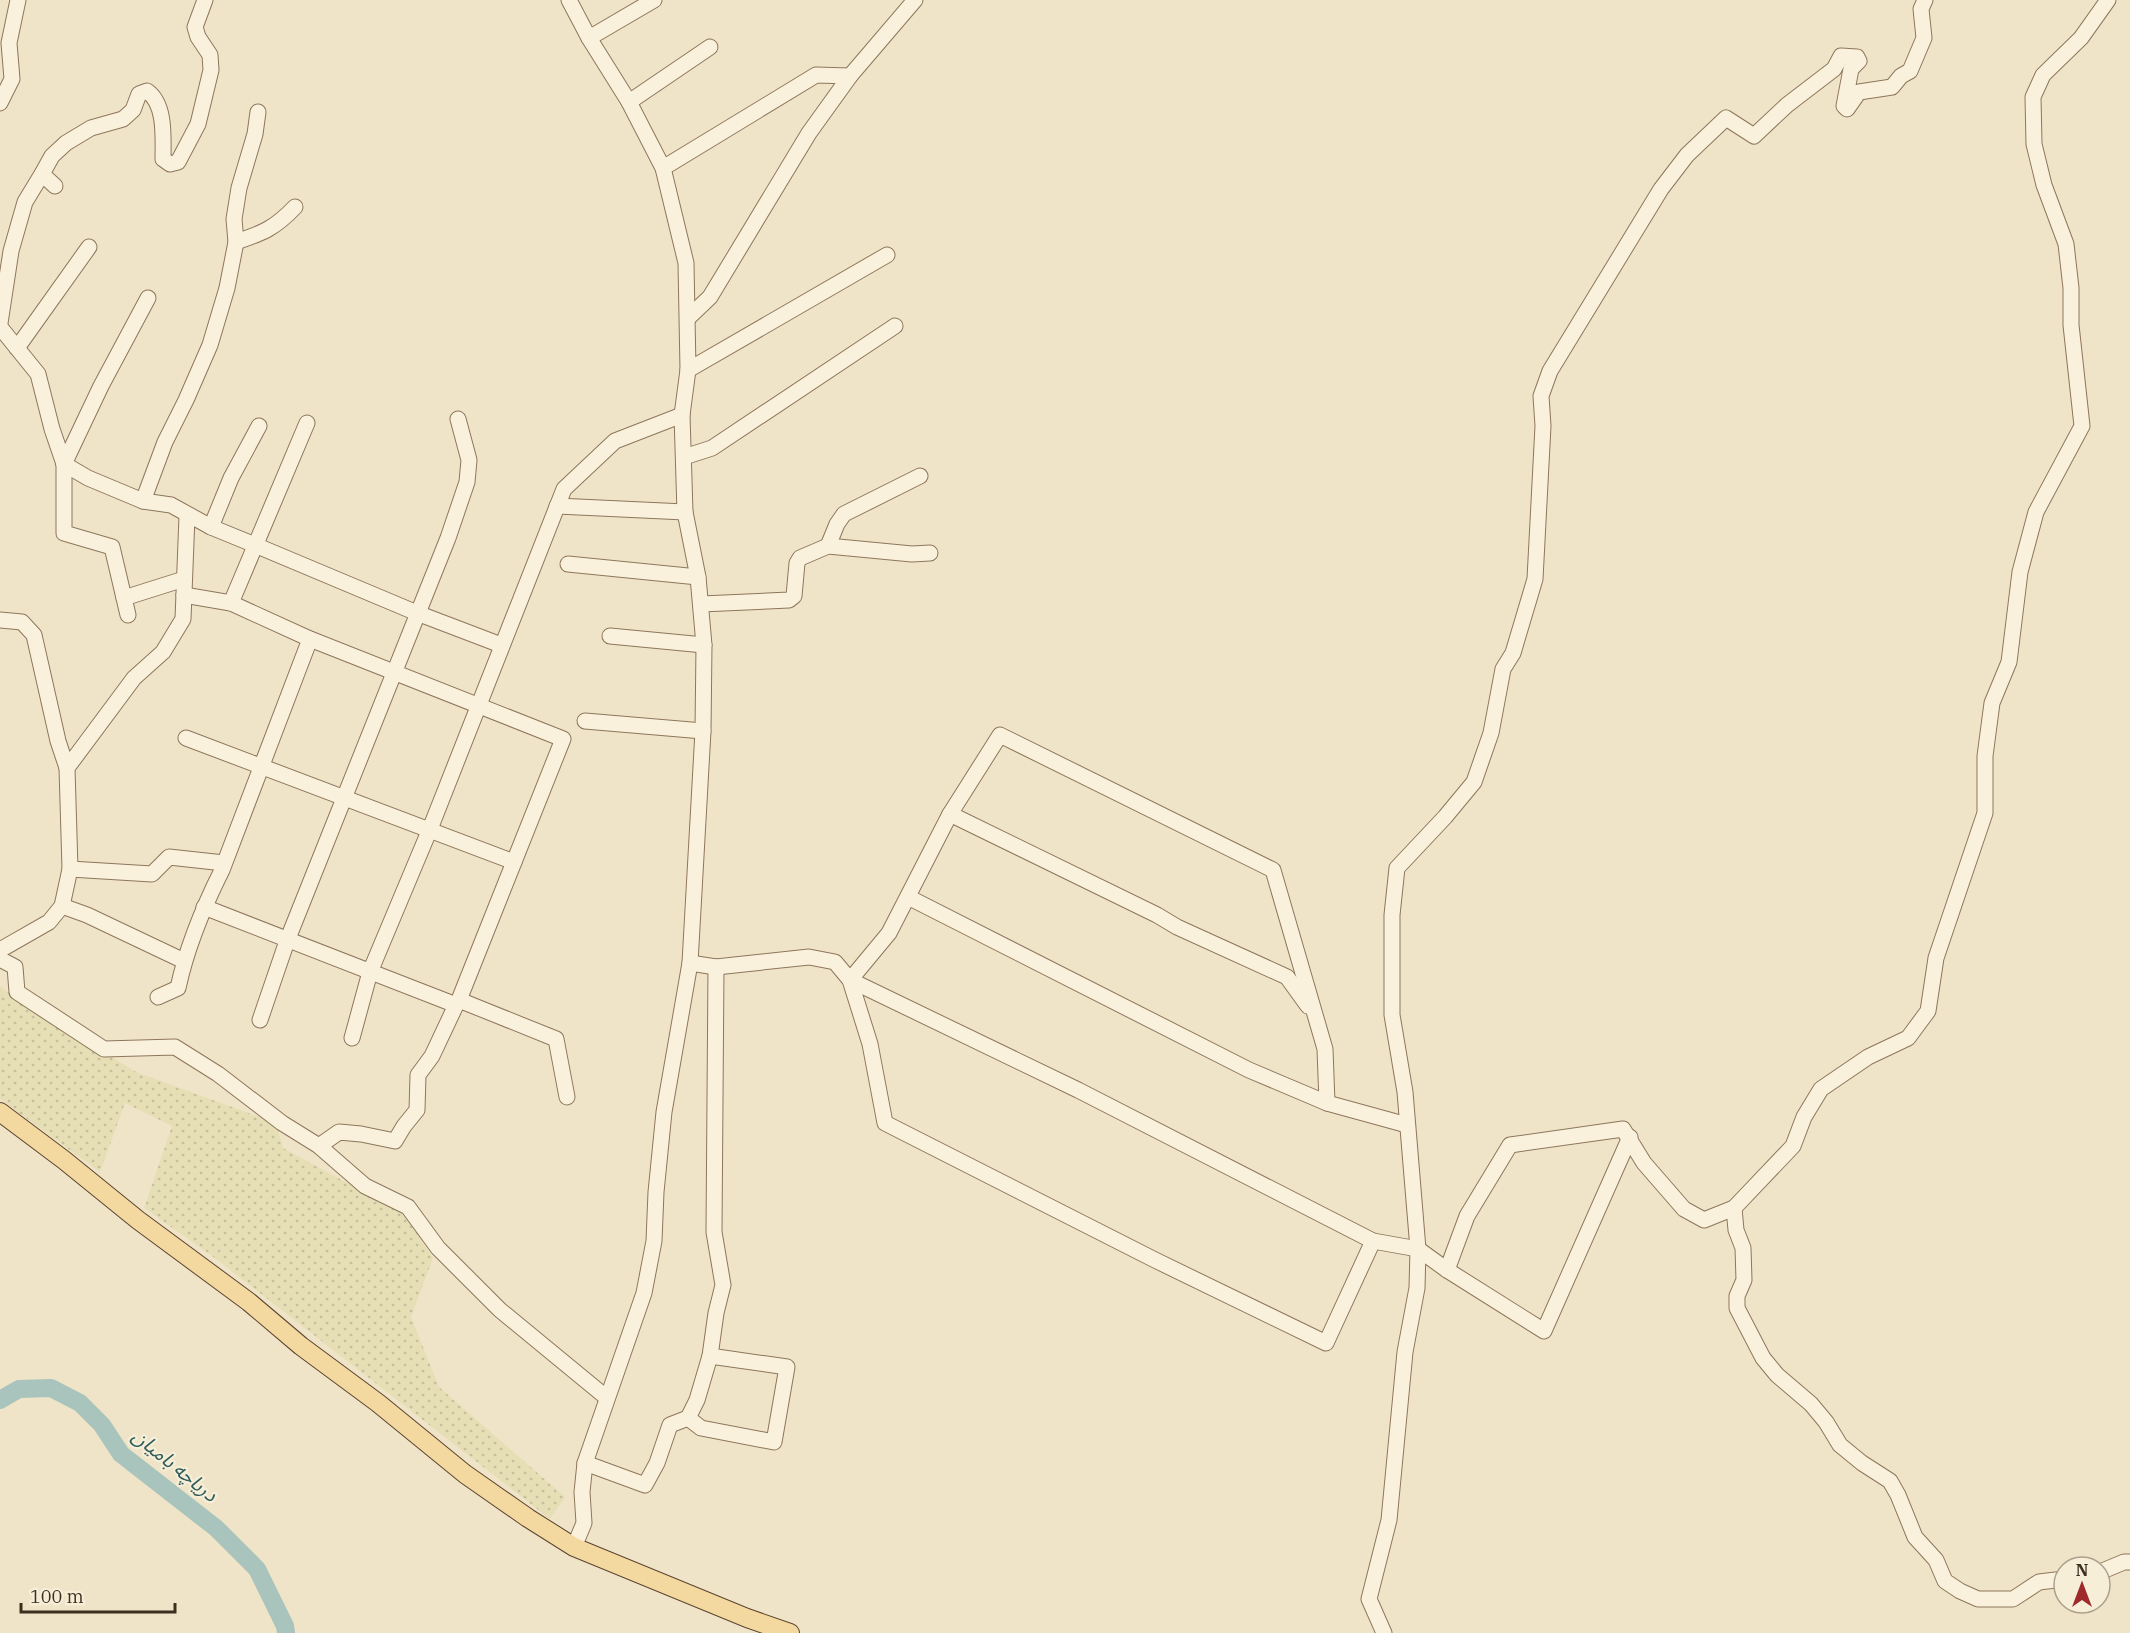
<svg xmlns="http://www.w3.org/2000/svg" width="2130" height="1633" font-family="'IBM Plex Serif','Noto Sans Arabic',serif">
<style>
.farmland{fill:url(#farmland-dots)}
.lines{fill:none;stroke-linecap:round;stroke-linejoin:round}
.river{stroke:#a9c4bc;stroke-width:18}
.minor-casing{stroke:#8d765c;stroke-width:17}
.major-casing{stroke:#5b4430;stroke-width:20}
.minor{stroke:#faf1dc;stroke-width:15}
.major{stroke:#f3d9a0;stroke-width:18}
.labels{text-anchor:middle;stroke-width:4.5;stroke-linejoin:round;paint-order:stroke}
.water-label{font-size:20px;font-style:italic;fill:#2f5d5a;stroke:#f7eed8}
</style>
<defs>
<pattern id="farmland-dots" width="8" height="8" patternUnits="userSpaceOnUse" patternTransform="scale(1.5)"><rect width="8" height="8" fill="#e6deb5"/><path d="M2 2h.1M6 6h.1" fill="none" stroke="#c6bf9b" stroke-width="1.8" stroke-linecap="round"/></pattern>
</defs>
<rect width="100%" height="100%" fill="#f0e4c8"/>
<!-- farmland -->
<path class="farmland" d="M0 987 136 1072 276 1123 283 1148 406 1215 433 1258 411 1317 439 1387 565 1497 550 1519 211 1255 144 1208 172 1126 125 1103 100 1172 0 1099Z"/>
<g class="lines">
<!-- river -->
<path class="river" d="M0 1400 19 1389 51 1388 80 1403 102 1425 121 1454 216 1528 257 1569 285 1626 286 1633"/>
<defs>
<g id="minor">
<path d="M569 0 589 38 629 102 663 168 686 263 688 370 682 415 685 512 698 577 704 645 703 731 690 963 664 1112 656 1192 654 1241 644 1293 585 1463 582 1492 584 1523 574 1547"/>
<path d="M589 38 654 0"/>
<path d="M629 102 710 47"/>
<path d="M0 103 12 79 9 43 18 0"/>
<path d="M663 168 816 75 850 76"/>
<path d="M42 174 55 186"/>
<path d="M236 242C263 233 275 228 295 207"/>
<path d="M688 318 710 297 809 133 850 76 915 0"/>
<path d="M0 323 11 251 25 202 42 174 52 156 66 143 91 128 123 119 133 110 139 94 147 91C166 104 163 138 163 159L170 164 178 162 198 124 211 70 210 55 198 37 195 27 205 0"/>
<path d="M0 327 38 374 52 429 64 464V533L112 547 128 615"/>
<path d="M17 348 89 247"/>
<path d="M688 370 887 255"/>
<path d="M684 457 712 448 895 326"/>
<path d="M64 464 88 478 143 501 171 505 211 527 255 545 417 613 501 645"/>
<path d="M64 464 101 386 148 298"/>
<path d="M143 501 165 442 186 400 210 345 227 288 236 242 234 219 239 188 255 134 258 112"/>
<path d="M557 506 685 512"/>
<path d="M211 527 231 478 259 426"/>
<path d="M828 546 837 524 844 514 920 476"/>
<path d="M568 564 698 577"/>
<path d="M184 595 231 603 310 639 563 739 459 1000"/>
<path d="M124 598 184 579"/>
<path d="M231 603 307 423"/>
<path d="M701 604 789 600 794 596 797 563 800 558 828 546 912 554 930 553"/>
<path d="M0 620 22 622 34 635 58 741 67 768"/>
<path d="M610 636 704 645"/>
<path d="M585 721 703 731"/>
<path d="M186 738 514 862"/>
<path d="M950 814 1157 915 1177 927 1287 977 1308 1006"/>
<path d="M70 869 152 874 169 857 224 863"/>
<path d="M908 897 1249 1070 1327 1103 1407 1125"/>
<path d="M62 906 87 915 184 961"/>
<path d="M204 907 456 1005 459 1000 556 1039 567 1097"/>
<path d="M0 950 49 922 62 906 70 869 67 768 134 678 163 652 183 619 187 516"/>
<path d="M0 959 15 967 17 992 104 1049 175 1047 218 1074 282 1123 319 1146 365 1186 408 1207 438 1248 500 1310 607 1398"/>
<path d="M690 963 716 967 809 957 835 962 850 980 870 1044 885 1123 1155 1260 1326 1343 1373 1241"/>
<path d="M158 997 178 988C187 946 203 908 222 870L310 639"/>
<path d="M260 1020 287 941 448 538 467 482 469 460 458 419"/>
<path d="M352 1038 370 972 430 829 564 489 615 441 682 415"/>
<path d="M1327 1103 1325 1049 1273 870 1000 735 950 814 889 933 850 980 1078 1090 1373 1241 1418 1249 1447 1270 1544 1331 1630 1137"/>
<path d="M319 1146 339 1132 361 1134 395 1141 404 1126 417 1110 418 1075 432 1056 456 1005"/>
<path d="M1734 1208 1793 1146 1804 1117 1821 1089 1868 1057 1908 1038 1928 1011 1936 958 1985 813V756L1992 703 2009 662 2020 572 2036 512 2082 426 2071 325V288L2066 244 2044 185 2034 144 2033 97 2043 75 2081 38 2108 0"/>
<path d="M1447 1270 1467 1216 1510 1145 1623 1129 1644 1163 1684 1209 1704 1220 1734 1208 1736 1230 1743 1248 1744 1280 1737 1296V1308L1763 1358 1777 1375 1811 1404 1826 1422 1840 1445 1862 1463 1890 1481 1898 1495 1915 1537 1936 1560 1945 1581 1960 1591 1978 1599H2013L2039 1582 2064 1579"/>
<path d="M688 1418 701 1428 774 1442 787 1367 710 1356"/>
<path d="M585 1463 645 1485 657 1463 670 1425 688 1418 697 1400 710 1356 716 1313 723 1285 714 1232 716 967"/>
<path d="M2100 1572 2124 1562H2130"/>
<path d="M1384 1633 1369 1599 1389 1520 1405 1352 1417 1288 1418 1249 1405 1092 1392 1015V915L1397 868 1445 817 1474 782 1491 733 1503 669 1513 653 1535 579 1543 426 1541 396 1550 371 1661 189 1687 155 1726 118 1754 136 1787 105 1834 69 1841 56 1857 57 1859 61 1851 69 1844 106 1847 109 1859 92 1892 87 1901 76 1910 71 1924 38 1921 9 1925 0"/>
</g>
<path id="major" d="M0 1112 64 1160 138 1220 249 1302 301 1346 378 1403 465 1474 528 1518 574 1547 747 1618 790 1633"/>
</defs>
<!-- minor casing -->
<use href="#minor" class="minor-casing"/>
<!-- major casing -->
<use href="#major" class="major-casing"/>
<!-- minor -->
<use href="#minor" class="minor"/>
<!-- major -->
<use href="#major" class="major"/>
</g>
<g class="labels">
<!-- water labels -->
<g class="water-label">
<text transform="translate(175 1465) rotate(39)" y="7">دریاچه بامیان</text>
</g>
</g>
<!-- north arrow -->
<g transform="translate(2082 1585)"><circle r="28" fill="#f7eed8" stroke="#ada18e" stroke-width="1.5"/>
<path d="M0-4.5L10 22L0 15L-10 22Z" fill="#9e2a2b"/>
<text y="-9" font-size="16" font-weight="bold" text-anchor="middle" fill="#3d2e20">N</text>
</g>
<!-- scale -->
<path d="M21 1603v9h154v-9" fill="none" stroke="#3d2e20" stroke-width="3"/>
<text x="30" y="1603" font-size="18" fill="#3d2e20" stroke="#f7eed8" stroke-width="4.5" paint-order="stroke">100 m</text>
</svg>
